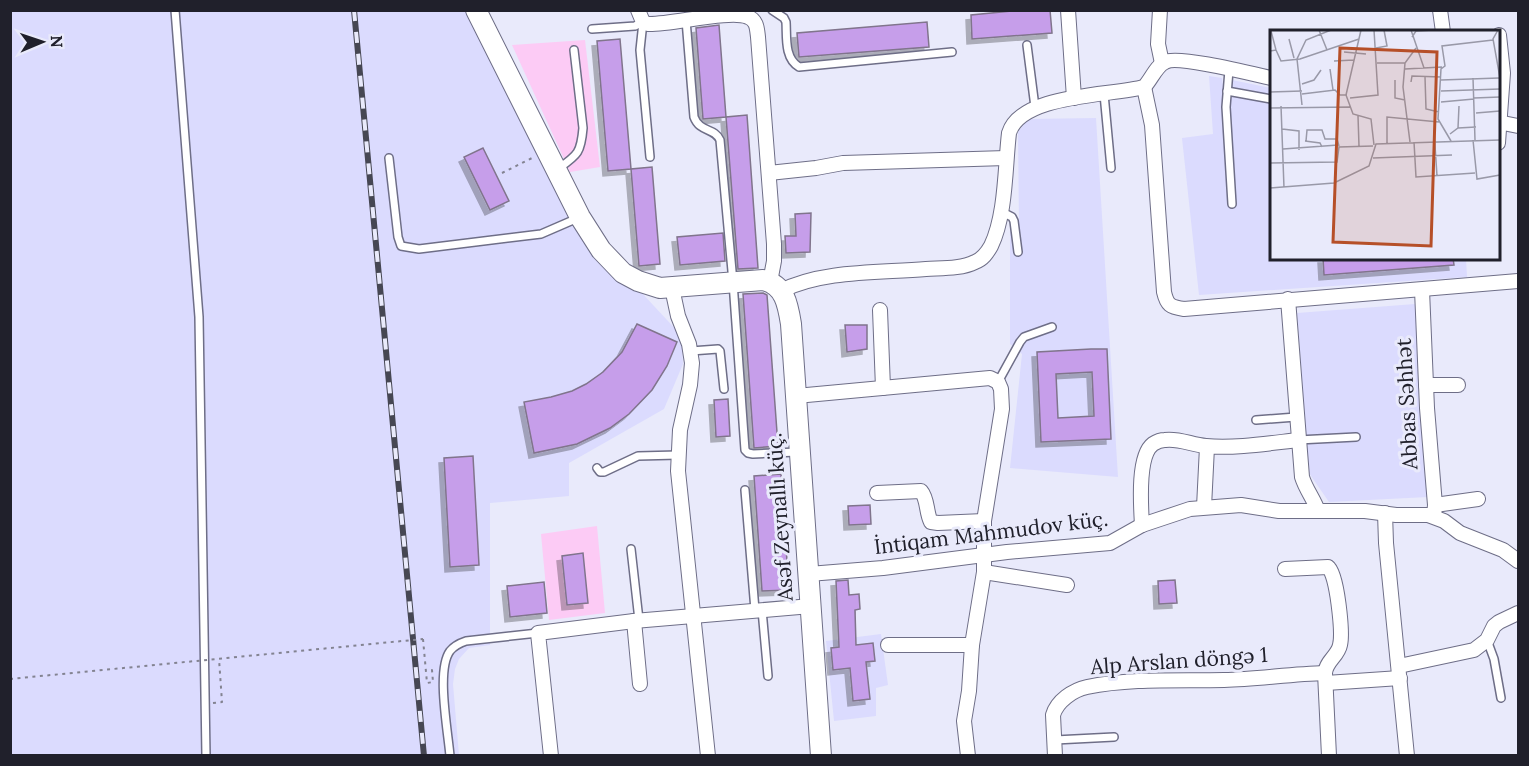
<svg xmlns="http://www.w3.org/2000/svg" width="1529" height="766" font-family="Lora,serif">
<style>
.built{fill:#dbdbfe}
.green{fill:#fccbf5}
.building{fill:#c69eea;stroke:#80748c;stroke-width:1.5;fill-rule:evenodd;filter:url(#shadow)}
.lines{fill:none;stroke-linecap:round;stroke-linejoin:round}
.service-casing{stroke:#6e6e87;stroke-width:10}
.minor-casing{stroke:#6e6e87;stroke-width:16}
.secondary-casing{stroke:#6e6e87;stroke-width:22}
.path{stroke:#838391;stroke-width:2;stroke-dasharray:3 4.5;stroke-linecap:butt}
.service{stroke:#fff;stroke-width:7}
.minor{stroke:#fff;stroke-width:14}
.secondary{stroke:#fff;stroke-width:20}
.rail-casing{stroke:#464753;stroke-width:6}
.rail{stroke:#e9eafb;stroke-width:4;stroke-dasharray:11;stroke-linecap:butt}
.path-bridge{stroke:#838391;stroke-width:2;stroke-dasharray:3 4.5;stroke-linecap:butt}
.labels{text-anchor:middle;stroke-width:6;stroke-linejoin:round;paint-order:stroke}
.street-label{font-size:21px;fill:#20202b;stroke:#e9eafb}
.inset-road{fill:none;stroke:#9999a8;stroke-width:1.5}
.view{fill:#b64f28;fill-opacity:0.15;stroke:#b64f28;stroke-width:3}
.inset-edge{fill:none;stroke:#20202b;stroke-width:3}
</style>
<defs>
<filter id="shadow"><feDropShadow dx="-5" dy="5" stdDeviation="0" flood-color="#0004"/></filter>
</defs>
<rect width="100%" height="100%" fill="#e9eafb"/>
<!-- built -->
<g class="built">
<path d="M10 11H466L586 246 601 265 619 279 640 291 681 335 683 364 664 409 569 463V496L490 503V645L469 648 459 659 455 669 453 684 459 755H11Z"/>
<path d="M1209 76 1222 78 1223 86 1227 87H1231L1232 80 1271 88V258H1466L1467 277 1199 295 1182 138 1213 134Z"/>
<path d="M1096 118 1118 477 1010 468 1022 354 1010 344V228L1019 226 1018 132 1028 119Z"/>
<path d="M1415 304 1428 497 1329 502 1309 473 1297 313Z"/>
<path d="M881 634 888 685 876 688V716L834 721 826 641Z"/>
</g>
<!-- green -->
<g class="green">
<path d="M585 40 600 167 570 172 512 45Z"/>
<path d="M597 526 605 613 549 620 541 534Z"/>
</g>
<!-- building -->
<g class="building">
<path d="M1022 10H1050L1052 33 972 39 971 15Z"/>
<path d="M927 22 929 47 799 57 797 33Z"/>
<path d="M719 25 726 117 703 119 696 28Z"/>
<path d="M620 39 631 169 608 171 597 41Z"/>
<path d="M747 115 758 268 738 269 726 117Z"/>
<path d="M483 148 509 201 490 210 464 157Z"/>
<path d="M652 167 660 264 639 266 631 169Z"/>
<path d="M811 213 810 252 786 253 785 236H796L795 214Z"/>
<path d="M723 233 725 261 680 265 677 237Z"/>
<path d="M1323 258H1453L1454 265 1324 275Z"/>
<path d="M763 293 767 295 778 446 754 448 743 294Z"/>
<path d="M637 324 677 342 667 366 652 390 629 414 610 428 577 444 534 453 524 402 551 397 572 391 586 384 603 372 622 352Z"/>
<path d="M845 325H867V349L847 352Z"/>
<path d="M1091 349H1107L1111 439 1041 442 1037 352ZM1092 372 1094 416 1058 418 1056 374Z"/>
<path d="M728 399 730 436 716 437 714 400Z"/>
<path d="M473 456 479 565 450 567 444 458Z"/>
<path d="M781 474 789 590 762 591 754 476Z"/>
<path d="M870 505 871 524 849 525 848 506Z"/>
<path d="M583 553 588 603 567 605 562 556Z"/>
<path d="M848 580 849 595 859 594 860 609 855 610 856 645 873 643 875 661 866 662 870 699 853 701 850 668 833 670 831 648 839 647 836 581Z"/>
<path d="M1175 580 1177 603 1159 604 1158 581Z"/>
<path d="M544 582 547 613 510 617 507 586Z"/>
</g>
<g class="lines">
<defs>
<g id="service">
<path d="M175 10 199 317 206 756"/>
<path d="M772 10 784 18 786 22C787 37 784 58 799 67L952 52"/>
<path d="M686 20 694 117C700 133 714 127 720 140L733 282 745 450 748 453 753 454 797 452"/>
<path d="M643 22 640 50 650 157"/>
<path d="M592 29 635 26 643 22"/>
<path d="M1027 45 1035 107"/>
<path d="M1229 70 1226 107 1232 204"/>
<path d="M1227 91 1271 99"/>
<path d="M1104 94 1111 168"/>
<path d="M389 158 398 237 401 246 419 249 541 234 578 218"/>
<path d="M559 168C578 155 581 152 583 128L574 50"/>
<path d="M1000 211 1012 217 1014 221 1018 252"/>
<path d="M691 351 718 349 720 351 724 389"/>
<path d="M998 382 1020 342 1024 337 1052 327"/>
<path d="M1256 420 1296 417"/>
<path d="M1298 440 1356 437"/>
<path d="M597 468 600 472H604L638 456 678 455"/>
<path d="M745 490 755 610"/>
<path d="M631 549 639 620"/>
<path d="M762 610 768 676"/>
<path d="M1487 640 1494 659 1501 698"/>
<path d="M1055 740 1114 737"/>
<path d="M450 756C448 731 436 670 450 651 454 646 460 643 466 641L538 633"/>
</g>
<g id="minor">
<path d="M638 10 643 22 648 24C671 25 731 9 748 17 757 20 757 29 758 37L774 244V261L770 282"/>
<path d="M1068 10 1074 98"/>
<path d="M1160 10 1158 44 1162 63"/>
<path d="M1440 10 1443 32"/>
<path d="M1144 87 1152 125 1164 292C1167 305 1170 307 1184 309L1518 281"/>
<path d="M1498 122 1518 126"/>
<path d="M1498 143 1503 73 1499 35"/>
<path d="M769 173 816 168 843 163 1006 158"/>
<path d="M672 288 678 316 689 344 692 363 690 385 680 430 678 471 708 756"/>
<path d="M1422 290 1427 408 1435 505 1434 516"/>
<path d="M781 291C822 270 880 273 926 269 942 268 961 269 975 262 983 259 987 253 991 246 1006 215 1005 167 1009 133 1021 94 1109 96 1144 87 1151 80 1156 66 1165 62 1177 55 1253 74 1271 78"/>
<path d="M1288 299 1302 477C1306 490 1314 499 1318 511"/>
<path d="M880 310 883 388"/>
<path d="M1426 385H1458"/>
<path d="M796 396 979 379 990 378 998 382 1001 389 1002 409 984 521V572L972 645 969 691 964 721 968 756"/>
<path d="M877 493 921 491C928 499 926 513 931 522L938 523 984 521"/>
<path d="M1435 505 1478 499"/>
<path d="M1204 507 1207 447"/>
<path d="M1385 513 1386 543 1407 756"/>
<path d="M1142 525C1141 507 1137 456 1153 444 1156 442 1161 440 1165 440 1179 438 1192 445 1206 446 1233 449 1271 443 1298 440"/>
<path d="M1285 569 1328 567C1337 573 1343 633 1340 645 1338 656 1326 661 1325 673L1329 756"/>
<path d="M984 572 1067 585"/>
<path d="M809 574 883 568 1007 552 1110 543 1142 525 1190 509 1241 505 1279 511H1365L1396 515H1428L1444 521 1460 533 1503 550 1518 561"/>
<path d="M634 621 640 684"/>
<path d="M888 645H972"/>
<path d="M1399 666 1474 650 1487 640 1494 626 1499 622 1518 613"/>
<path d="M1326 683 1400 678"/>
<path d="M551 756 538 633 634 621 811 606"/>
<path d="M1055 756 1053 715C1057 701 1073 690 1087 687 1131 678 1179 681 1224 680 1258 679 1291 674 1325 673"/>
</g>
<path id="secondary" d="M476 10 580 217 601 250 623 273 638 281 660 288 763 280C785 285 788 305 791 324L821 756"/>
</defs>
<!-- service casing -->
<use href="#service" class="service-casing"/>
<!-- minor casing -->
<use href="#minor" class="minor-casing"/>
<!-- secondary casing -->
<use href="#secondary" class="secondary-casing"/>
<!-- path -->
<g class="path">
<path d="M502 173 534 157"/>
<path d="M423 639 427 683 433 682 432 670H436"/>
<path d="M213 703 222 702 219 659"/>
</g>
<!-- service -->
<use href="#service" class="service"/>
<!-- minor -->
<use href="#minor" class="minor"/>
<!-- secondary -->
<use href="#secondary" class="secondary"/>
<defs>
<path id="rail" d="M354 10 424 756"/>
</defs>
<!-- rail casing -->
<use href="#rail" class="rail-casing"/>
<!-- rail -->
<use href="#rail" class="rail"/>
<!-- path-bridge -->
<path class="path-bridge" d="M10 679 423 639"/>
</g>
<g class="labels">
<!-- street labels -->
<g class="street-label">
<text transform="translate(1407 404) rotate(-93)" y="7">Abbas Səhhət</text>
<text transform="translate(780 517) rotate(-94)" y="7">Asəf Zeynallı küç.</text>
<text transform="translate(991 533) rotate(-7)" y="7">İntiqam Mahmudov küç.</text>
<text transform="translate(1179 661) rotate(-4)" y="7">Alp Arslan döngə 1</text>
</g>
</g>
<!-- overview -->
<g transform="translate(1270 30)">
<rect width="230" height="230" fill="#e9eafb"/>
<path class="inset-road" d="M49 0 57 20M91 0 76 65 83 84 101 89 104 115M141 0 154 38M228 0 223 9 230 48M1 1 6 20M142 7 146 1 163 0M19 9 24 28M106 18 117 16 114 0M0 21 6 20 11 31 30 29 89 9M74 22 96 24M64 31 84 30M107 33H135M60 39 63 60M135 39 172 37M155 47 156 79 169 82M203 48 205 110M125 50V68L135 70M171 50 229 48M141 52 142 46 171 47M32 54 44 50 51 40M171 61 230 59M0 62 32 61M32 64 65 60 70 65H77M80 68 108 65 104 0M204 68 230 67M171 72 204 69M32 75 27 29 36 10 61 0M11 76 14 158M0 78 81 77M206 83 230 81M88 86 89 116M188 98 189 76M12 99 29 101V120M164 100 167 146M180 104 188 98 206 97M203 110 207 149 230 145M35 111 50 113 52 117M36 111 37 100H52L55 109H67L69 116M181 111 168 89 171 39 175 36 172 16 223 10M140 112 133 57 135 33 146 18M144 112 146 147 205 143M117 113V87L169 92M13 119 68 115M103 128 182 125M0 133 67 132 69 117 103 116M0 158 64 153 99 136 106 114 230 110"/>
<path class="view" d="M70 18 167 22 161 216 63 212Z"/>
<rect width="230" height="230" class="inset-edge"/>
</g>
<!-- border -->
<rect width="1529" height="766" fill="none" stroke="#20202b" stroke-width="24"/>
<!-- north arrow -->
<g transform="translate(42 42) rotate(88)" stroke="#e9eafb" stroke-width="4.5" paint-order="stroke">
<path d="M0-4.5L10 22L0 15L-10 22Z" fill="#20202b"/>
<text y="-9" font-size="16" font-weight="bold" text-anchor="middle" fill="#20202b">N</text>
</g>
</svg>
